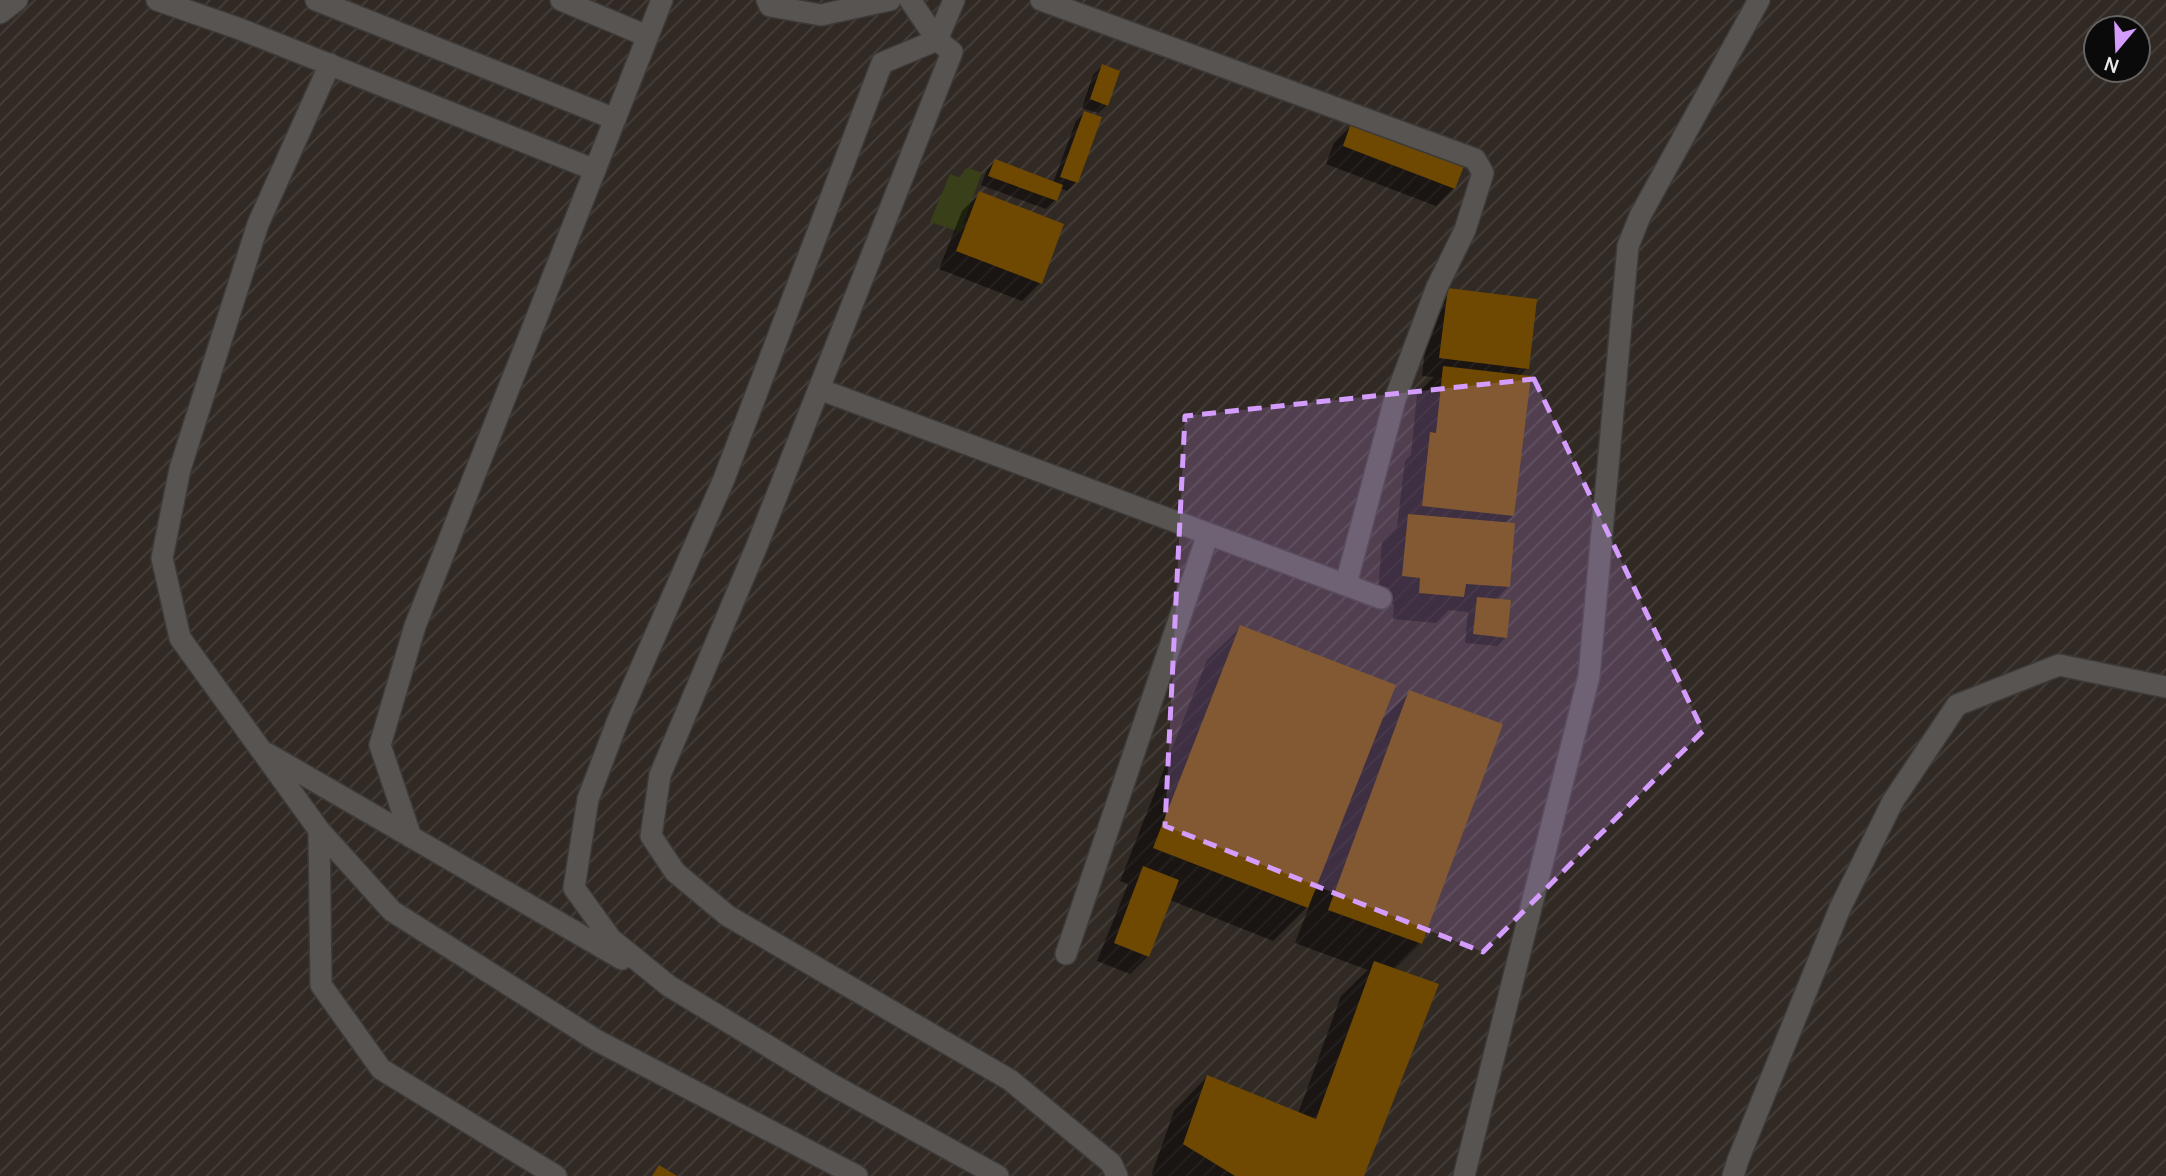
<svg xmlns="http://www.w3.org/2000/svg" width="2166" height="1176" font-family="Manrope,sans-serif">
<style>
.industrial{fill:url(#industrial-furrows);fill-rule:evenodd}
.green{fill:#394019}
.shadow{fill:#0007}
.building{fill:#6f4901}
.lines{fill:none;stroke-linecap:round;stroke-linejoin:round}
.service-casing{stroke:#3d3b3a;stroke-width:24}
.service{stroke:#575452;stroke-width:21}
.marked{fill:#d39cfd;fill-opacity:0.2;stroke:#d39cfd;stroke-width:5;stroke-dasharray:14 9;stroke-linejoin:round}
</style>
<defs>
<pattern id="industrial-furrows" width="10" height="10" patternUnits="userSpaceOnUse" patternTransform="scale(1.75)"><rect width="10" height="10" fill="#312924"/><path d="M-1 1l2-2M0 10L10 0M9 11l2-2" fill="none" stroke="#453e39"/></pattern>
</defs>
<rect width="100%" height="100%" fill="#23201f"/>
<!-- industrial -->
<path class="industrial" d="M0 0H2166V1176H0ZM2096 28H2138V70H2096Z"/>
<!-- green -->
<path class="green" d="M968 168 982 173 960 232 930 222 950 174 961 178 965 169Z"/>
<!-- shadow -->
<g class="shadow">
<path d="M1102 66 1107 105 1098 113 1082 108 1093 75Z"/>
<path d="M1084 113 1076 182 1067 191 1060 188 1055 200 1046 209 981 185 987 170 995 161 1053 183 1076 121Z"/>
<path d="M1352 125 1454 188 1436 206 1326 164 1334 143Z"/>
<path d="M980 193 1040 283 1022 301 939 269 962 211Z"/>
<path d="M1448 290 1527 368 1519 376 1513 516 1504 524 1508 587 1495 600 1506 637 1497 646 1465 643 1468 612 1449 610 1436 623 1393 619 1394 604 1377 602 1382 542 1397 527 1405 461 1411 455 1417 394 1434 377 1422 376 1430 308Z"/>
<path d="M1241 627 1380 721 1410 692 1421 943 1394 970 1362 1176H1151L1174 1111 1207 1077 1298 1114 1341 996 1368 970 1295 943 1310 904 1273 941 1170 900 1148 956 1130 974 1097 961 1128 884 1120 881 1207 660Z"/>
</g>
<!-- building -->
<g class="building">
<path d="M1102 64 1120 71 1108 106 1090 99Z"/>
<path d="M1084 111 1102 117 1078 183 1060 177Z"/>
<path d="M1351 123 1464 166 1455 189 1343 146Z"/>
<path d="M995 159 1063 185 1057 201 988 176Z"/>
<path d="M979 191 1064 224 1042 284 956 251Z"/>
<path d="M1448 288 1537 299 1529 369 1439 358Z"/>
<path d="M1443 366 1531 376 1514 516 1422 506 1430 432 1436 433Z"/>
<path d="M1408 514 1515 523 1510 587 1466 584 1464 597 1419 593 1420 578 1402 576Z"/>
<path d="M1477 597 1511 600 1507 638 1473 634Z"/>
<path d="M1240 625 1396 685 1308 908 1153 848Z"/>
<path d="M1409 690 1503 724 1422 944 1328 910Z"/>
<path d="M1143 866 1179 880 1149 957 1114 943Z"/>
<path d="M1374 961 1439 984 1364 1176H1235L1183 1144 1207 1075 1316 1119Z"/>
<path d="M659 1165 677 1176H652Z"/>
</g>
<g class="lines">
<defs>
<g id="service">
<path d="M157 0 240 29 595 170"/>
<path d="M316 0 615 119"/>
<path d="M561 0 647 36"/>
<path d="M767 0 770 6 821 15 890 0"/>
<path d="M910 0 937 40 952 52 756 548 660 775 651 836 675 872 728 916 1010 1080 1111 1163 1117 1176"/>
<path d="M954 0 937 40 882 63 724 479 618 720 588 799 574 888 611 939 669 986 829 1083 998 1176"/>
<path d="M1041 0 1475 159 1483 173 1465 230 1437 287 1395 399 1346 584"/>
<path d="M0 13 17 0"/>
<path d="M330 64 258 224 180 469 162 558 180 638 319 830 392 911 596 1040 857 1176"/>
<path d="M819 389 1381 598"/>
<path d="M268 754 622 959"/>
<path d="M319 830 321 985 381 1069 556 1176"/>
<path d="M411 837 380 745 415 626 662 0"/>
<path d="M1066 954 1208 534"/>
<path d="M1464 1176 1589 676 1628 246 1640 216 1759 0"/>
<path d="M1733 1176 1738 1160 1840 908 1893 801 1957 705 2059 665 2166 687"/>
</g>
</defs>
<!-- service casing -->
<use href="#service" class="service-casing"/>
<!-- service -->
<use href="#service" class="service"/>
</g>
<!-- marked area -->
<path class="marked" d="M1534 379 1703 731 1483 952 1165 826 1185 416Z"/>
<!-- north arrow -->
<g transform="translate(2117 49) rotate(199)"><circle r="33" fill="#0b0a0a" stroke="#646362" stroke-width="2"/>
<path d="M0-5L12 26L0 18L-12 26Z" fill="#d39cfd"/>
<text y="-10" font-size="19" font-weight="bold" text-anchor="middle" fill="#e9e8e6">N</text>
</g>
</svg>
